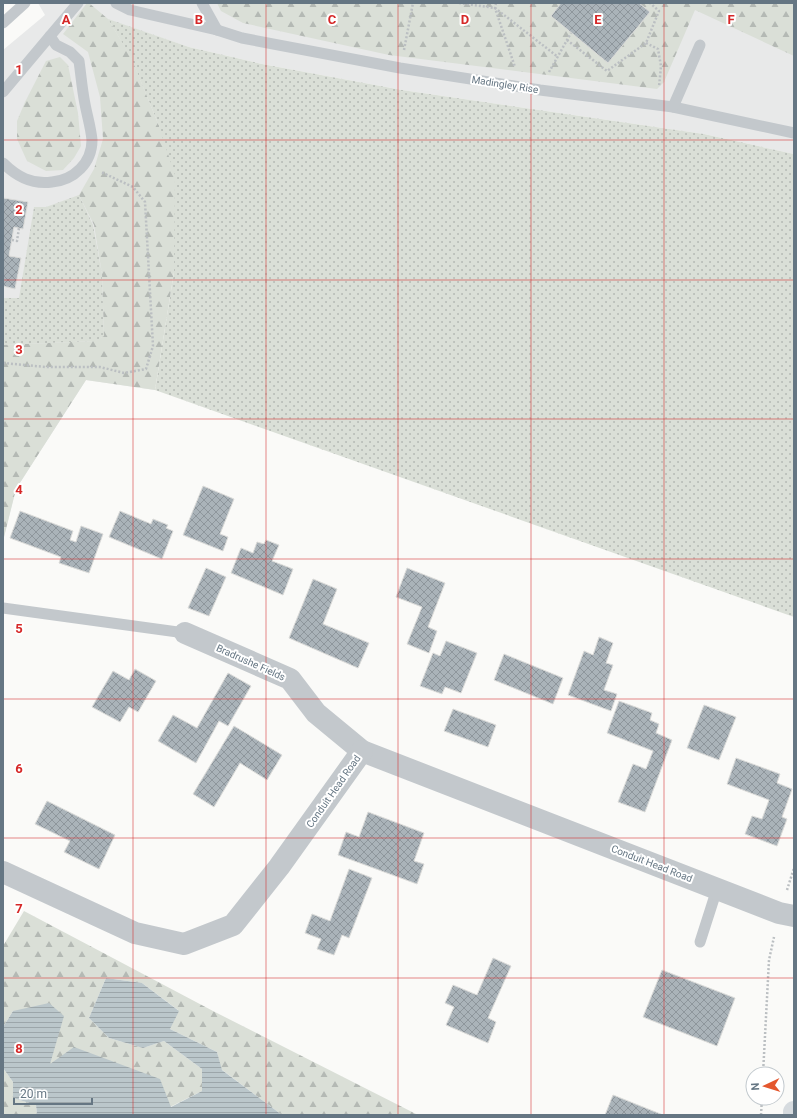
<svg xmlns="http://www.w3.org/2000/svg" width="797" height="1118" font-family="Roboto,sans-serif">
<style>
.built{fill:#e8e9e9}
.grass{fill:url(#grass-dots)}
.forest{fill:url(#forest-firs)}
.water{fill:url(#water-rules)}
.building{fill:url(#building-cross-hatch);stroke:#dcdcda}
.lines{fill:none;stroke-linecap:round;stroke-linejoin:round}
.path{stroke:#bbbfc2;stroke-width:2.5;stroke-dasharray:2 2;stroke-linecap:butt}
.lane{stroke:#c3c8cc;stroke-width:11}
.street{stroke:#c3c8cc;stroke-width:22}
.primary{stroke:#d6dbdf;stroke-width:22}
.grid{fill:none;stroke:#d62828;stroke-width:1;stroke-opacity:0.55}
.labels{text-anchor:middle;stroke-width:4;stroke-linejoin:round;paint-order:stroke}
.street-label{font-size:10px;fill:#657683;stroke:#fff}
.grid-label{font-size:13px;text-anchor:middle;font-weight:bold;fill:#d62828;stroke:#fff;stroke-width:4;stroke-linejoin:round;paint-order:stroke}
</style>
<defs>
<pattern id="grass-dots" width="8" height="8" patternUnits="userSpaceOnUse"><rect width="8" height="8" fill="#dadfd7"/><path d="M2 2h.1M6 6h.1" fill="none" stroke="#b4b9b4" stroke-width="1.8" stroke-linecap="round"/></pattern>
<pattern id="forest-firs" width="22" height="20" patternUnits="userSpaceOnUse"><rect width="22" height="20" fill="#dadfd7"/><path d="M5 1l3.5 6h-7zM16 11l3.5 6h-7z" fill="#b4b9b4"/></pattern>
<pattern id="water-rules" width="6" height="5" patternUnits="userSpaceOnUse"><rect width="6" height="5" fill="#bbc7cb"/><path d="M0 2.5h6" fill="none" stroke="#9ca6aa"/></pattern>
<pattern id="building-cross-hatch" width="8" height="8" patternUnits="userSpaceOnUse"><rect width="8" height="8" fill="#aab3b9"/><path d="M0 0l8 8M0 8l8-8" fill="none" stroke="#8e969c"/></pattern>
</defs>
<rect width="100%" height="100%" fill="#fafaf8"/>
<!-- built -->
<path class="built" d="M38 3H794V154L704 134 402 90 262 64 189 47 109 20 131 58 157 121 155 390 86 380 16 489 3 541V50L45 15Z"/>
<!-- grass -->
<g class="grass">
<path d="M108 19 189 47 262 64 402 90 704 134 794 154V617L155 390 174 272 157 121 131 58Z"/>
<path d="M79 195 93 225 102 274 104 336 96 341 3 345V298H19L34 207H46Z"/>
</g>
<!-- forest -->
<g class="forest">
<path d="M87 3H89L108 19 131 57 157 121 175 175 174 272 155 390 86 380 16 489 3 541V345L95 341 104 336 102 274 94 225 79 195 94 169 103 139 100 97 88 52 63 34Z"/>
<path d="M217 3H794V56L695 10 664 82 657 89 389 55 243 23 221 11Z"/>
<path d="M60 57 68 65 78 113 81 146 74 158 63 170 46 171 27 161 17 139V121L25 102 46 61Z"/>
<path d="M24 911 213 1011 418 1115H282L221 1069 217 1052 170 1029 178 1010 142 983 106 978 89 1018 109 1038 143 1048 164 1041 202 1069V1091L170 1107 50 1065 13 1011 3 1027V946Z"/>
<path d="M3 1068 13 1082V1098L36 1105 37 1115H3Z"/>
</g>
<!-- water -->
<path class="water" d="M106 978 142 983 179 1011 170 1029 217 1052 222 1070 282 1115H37L36 1105 13 1098V1082L3 1068V1027L13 1011 49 1003 64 1016 50 1064 74 1047 160 1079 171 1107 202 1091V1069L164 1041 143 1048 109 1038 89 1018Z"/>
<!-- building -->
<g class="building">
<path d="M561 3H639L650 12 608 63 551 16Z"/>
<path d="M3 198 28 202 23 229 14 227 9 256 21 258 15 289 3 286Z"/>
<path d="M203 486 234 499 220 534 228 537 223 551 183 535Z"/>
<path d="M20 511 73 531 70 540 76 542 81 526 103 534 89 573 59 563 61 557 10 538Z"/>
<path d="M120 511 151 524 153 519 168 525 166 528 173 531 162 559 109 537Z"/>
<path d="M266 540 279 545 272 561 293 569 283 595 231 573 241 548 253 553 257 542 264 544Z"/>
<path d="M206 568 226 577 209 616 188 608Z"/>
<path d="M407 568 445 583 428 627 437 631 429 653 407 644 422 607 396 597Z"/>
<path d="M313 579 337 589 323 624 369 643 358 668 289 638Z"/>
<path d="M599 637 613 643 606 663 613 665 604 690 617 694 611 711 568 695 584 651 593 655Z"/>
<path d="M446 641 477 653 461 693 445 687 442 694 420 686 433 653 440 656Z"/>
<path d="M504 654 563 678 553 704 494 680Z"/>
<path d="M135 669 156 681 138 712 129 707 120 722 92 707 113 671 129 680Z"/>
<path d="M228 673 251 686 228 726 219 721 196 763 158 741 173 715 197 728Z"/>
<path d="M619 701 652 713 650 720 659 724 656 733 672 740 645 812 618 802 633 764 646 769 653 751 607 733Z"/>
<path d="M704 705 736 717 719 760 687 748Z"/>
<path d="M453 709 496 725 488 747 444 731Z"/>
<path d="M234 726 282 755 267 780 240 763 214 807 193 794Z"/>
<path d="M736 758 780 774 777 783 792 789 782 817 787 819 777 846 745 834 752 816 762 819 769 800 727 784Z"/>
<path d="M47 801 115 835 99 869 64 852 70 841 35 824Z"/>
<path d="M368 812 424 833 414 861 424 864 417 884 338 855 346 832 359 837Z"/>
<path d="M349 869 372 878 349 938 342 935 334 955 317 949 321 939 305 933 312 914 330 921Z"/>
<path d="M493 958 511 966 488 1018 496 1022 488 1043 446 1025 454 1007 445 1003 453 985 477 995Z"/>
<path d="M662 970 735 998 717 1046 643 1017Z"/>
<path d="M613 1095 663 1115H605Z"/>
</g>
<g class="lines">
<!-- path -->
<g class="path">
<path d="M459 3 495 8 558 57"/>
<path d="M496 3 495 8 515 67"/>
<path d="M567 40 607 71 646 43 659 11 650 3"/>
<path d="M646 43 658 49 661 66 659 87"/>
<path d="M404 50 413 3"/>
<path d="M549 72 571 33"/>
<path d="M12 240 17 241 19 228"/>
<path d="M3 363 46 367H100L124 373 146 369 153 346 145 202 133 187 101 172"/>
<path d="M787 890 794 868"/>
<path d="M763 1074 769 960 774 937"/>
<path d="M761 1115 762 1098"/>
</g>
<!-- lane -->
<g class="lane">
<path d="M116 3 130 10 217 30 242 38 400 68 540 90 673 107 794 133"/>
<path d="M202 3 217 30"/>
<path d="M3 23 25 3"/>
<path d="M50 36 78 3"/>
<path d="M3 92 50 36 56 45 70 52 79 61C81 75 82 89 85 104 87 115 91 128 92 140 92 163 74 180 52 182 32 185 17 177 3 163"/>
<path d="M673 107 700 45"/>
<path d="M3 608 185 633"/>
<path d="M700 942 717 889"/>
</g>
<!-- street -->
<g class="street">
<path d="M185 633 290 679 316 713 362 751 779 913 794 916"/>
<path d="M3 872 135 933 184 944 233 925 279 867 362 751"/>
</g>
<!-- primary -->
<path class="primary" d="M794 1115V1112"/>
</g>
<!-- grid -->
<path class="grid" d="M133 3V1115M266 3V1115M398 3V1115M531 3V1115M664 3V1115M3 140H794M3 280H794M3 419H794M3 559H794M3 699H794M3 838H794M3 978H794"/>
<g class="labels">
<!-- street labels -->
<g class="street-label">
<text transform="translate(505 84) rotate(9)" y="4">Madingley Rise</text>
<text transform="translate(251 662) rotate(24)" y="4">Bradrushe Fields</text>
<text transform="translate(333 791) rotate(-55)" y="4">Conduit Head Road</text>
<text transform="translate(652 863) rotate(21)" y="4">Conduit Head Road</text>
</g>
</g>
<g class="grid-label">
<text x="66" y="24">A</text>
<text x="199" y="24">B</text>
<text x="332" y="24">C</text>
<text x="465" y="24">D</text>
<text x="598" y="24">E</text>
<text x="731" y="24">F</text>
<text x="19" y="74">1</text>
<text x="19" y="214">2</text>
<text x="19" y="354">3</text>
<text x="19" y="494">4</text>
<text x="19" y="633">5</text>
<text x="19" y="773">6</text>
<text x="19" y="913">7</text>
<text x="19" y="1053">8</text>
</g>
<!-- border -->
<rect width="797" height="1118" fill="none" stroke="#657683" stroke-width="8"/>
<!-- north arrow -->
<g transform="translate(765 1086) rotate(266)"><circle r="19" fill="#ffffff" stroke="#c1c8cd"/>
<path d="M0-3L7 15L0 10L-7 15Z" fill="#e4572e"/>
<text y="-6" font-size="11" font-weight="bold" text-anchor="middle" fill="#657683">N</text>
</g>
<!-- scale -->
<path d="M14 1098v6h78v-6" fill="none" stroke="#657683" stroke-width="2"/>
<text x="20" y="1098" font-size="12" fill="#657683" stroke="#ffffff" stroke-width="3" paint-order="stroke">20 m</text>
</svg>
